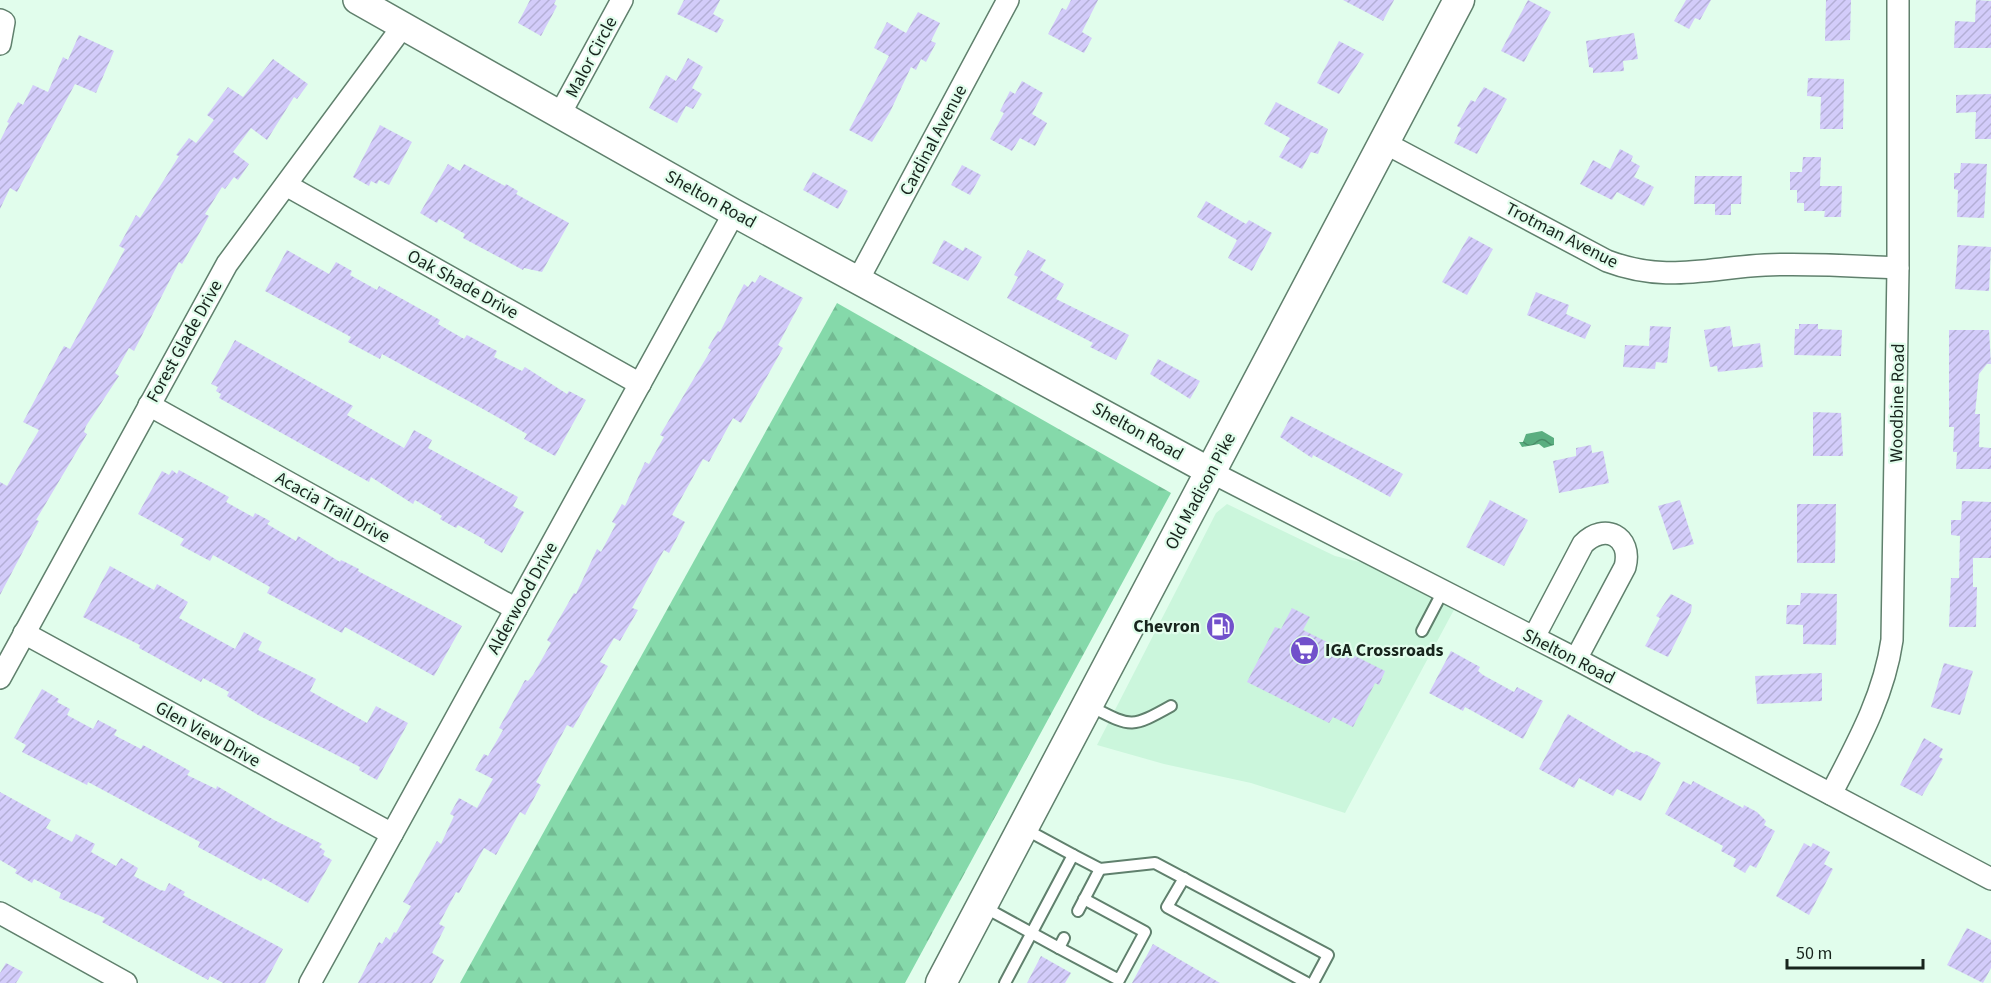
<svg xmlns="http://www.w3.org/2000/svg" width="1991" height="983" font-family="'Source Sans 3',sans-serif">
<style>
.built{fill:#cbf6dc}
.forest{fill:url(#forest-firs)}
.water{fill:url(#water-waves)}
.building{fill:url(#building-hatch)}
.lines{fill:none;stroke-linecap:round;stroke-linejoin:round}
.service-casing{stroke:#60806d;stroke-width:14}
.minor-casing{stroke:#60806d;stroke-width:24}
.tertiary-casing{stroke:#60806d;stroke-width:30}
.secondary-casing{stroke:#60806d;stroke-width:33}
.service{stroke:#fff;stroke-width:10}
.minor{stroke:#fff;stroke-width:21}
.tertiary{stroke:#fff;stroke-width:27}
.secondary{stroke:#fff;stroke-width:30}
.labels{text-anchor:middle;stroke-width:4.5;stroke-linejoin:round;paint-order:stroke}
.street-label{font-size:18px;fill:#17241c;stroke:#e1fdec}
.poi-label{font-size:18px;font-weight:bold;fill:#17241c;stroke:#e1fdec;text-anchor:end}
</style>
<defs>
<pattern id="forest-firs" width="22" height="20" patternUnits="userSpaceOnUse" patternTransform="scale(1.5)"><rect width="22" height="20" fill="#85d9aa"/><path d="M5 1l3.5 6h-7zM16 11l3.5 6h-7z" fill="#72ba92"/></pattern>
<pattern id="water-waves" width="16" height="10" patternUnits="userSpaceOnUse" patternTransform="scale(1.5)"><rect width="16" height="10" fill="#5aae80"/><path d="M0 5q4-4 8 0t8 0" fill="none" stroke="#498d68"/></pattern>
<pattern id="building-hatch" width="6" height="6" patternUnits="userSpaceOnUse" patternTransform="scale(1.5)"><rect width="6" height="6" fill="#d3ccfa"/><path d="M-1 1l2-2M0 6l6-6M5 7l2-2" fill="none" stroke="#b4afd6"/></pattern>
</defs>
<rect width="100%" height="100%" fill="#e1fdec"/>
<!-- built -->
<path class="built" d="M1227 504 1335 556 1372 565 1456 606 1345 813 1251 783 1164 764 1097 745 1216 513Z"/>
<!-- forest -->
<path class="forest" d="M837 303 1171 493 905 983H460Z"/>
<!-- water -->
<path class="water" d="M1542 431 1554 438V445L1544 448 1539 444 1522 447 1519 442H1523L1526 434Z"/>
<!-- building -->
<g class="building">
<path d="M530 0H556L554 4 557 6 541 36 518 23Z"/>
<path d="M684 0H720L713 14 724 20 717 33 677 14Z"/>
<path d="M1071 0H1098L1082 32 1092 38 1084 53 1048 34 1062 8 1066 10Z"/>
<path d="M1343 0H1394L1383 21Z"/>
<path d="M1528 0 1551 12 1524 62 1501 51Z"/>
<path d="M1686 0H1711L1700 20 1695 18 1689 29 1674 21Z"/>
<path d="M1826 0H1851L1850 40 1825 41Z"/>
<path d="M1976 0 1991 1V48H1954L1955 21 1975 22Z"/>
<path d="M918 12 940 23 931 41 936 43 926 62 921 59 916 70 911 67 890 112 872 142 849 130 889 56 874 48 887 22 906 33Z"/>
<path d="M1634 33 1638 59 1623 61 1624 71 1593 73V68L1589 67 1586 41Z"/>
<path d="M79 35 114 51 96 93 75 84 17 192 10 188 0 209V141L9 123 7 122 18 102 23 105 33 85 48 92 63 57 68 60Z"/>
<path d="M1339 41 1364 54 1339 94 1317 83Z"/>
<path d="M688 58 703 67 692 88 702 94 693 109 686 106 677 123 649 108 666 75 676 81Z"/>
<path d="M273 59 308 84 297 99 294 97 267 140 251 128 233 152 249 164 238 180 234 177 225 189 222 187 205 214 209 216 182 264 179 262 134 351 129 348 115 373 119 376 86 426 84 432 87 434 36 520 39 521 0 595V482L7 486 39 430 23 422 64 346 70 349 125 249 119 246 136 215 140 218 179 156 176 155 189 138 196 143 214 120 207 115 228 87 243 97Z"/>
<path d="M1808 78 1844 79 1843 129H1820L1821 97 1807 96Z"/>
<path d="M1022 81 1043 93 1032 114 1047 123 1035 146 1020 138 1012 151 990 139 1004 113 1000 111 1010 91 1015 94Z"/>
<path d="M1484 87 1507 99 1477 154 1454 143 1461 128 1457 126 1471 100 1475 102Z"/>
<path d="M1991 94V139H1975L1976 112 1956 113V95Z"/>
<path d="M1276 102 1328 129 1318 154 1311 152 1302 169 1279 157 1290 138 1264 124Z"/>
<path d="M380 125 412 142 389 185 379 180 377 184 371 181 369 186 353 177Z"/>
<path d="M1620 149 1633 156 1631 161 1640 166 1634 177 1654 187 1644 206 1617 192 1612 200 1580 184 1593 160 1610 169Z"/>
<path d="M1803 157H1821L1820 186H1842L1841 217H1824L1825 211H1804V203H1797V190H1790V172H1802Z"/>
<path d="M1961 163 1987 164 1984 218 1957 217 1958 190 1954 189V173H1960Z"/>
<path d="M448 164 460 171 464 164 505 186 506 184 518 191 516 194 569 223 542 272 524 268 523 270 463 238 465 234 439 219 437 223 420 213Z"/>
<path d="M962 165 981 175 970 195 951 185Z"/>
<path d="M813 172 848 191 838 209 803 190Z"/>
<path d="M1695 176H1742L1741 204H1731V215H1715V204H1694Z"/>
<path d="M1206 201 1246 224 1249 220 1272 233 1252 271 1228 258 1237 240 1197 217Z"/>
<path d="M1469 236 1493 249 1467 295 1442 282Z"/>
<path d="M944 240 963 251 965 247 982 257 968 281 932 263Z"/>
<path d="M1958 245 1991 247 1989 291 1955 289Z"/>
<path d="M287 250 329 274 336 262 352 271 350 275 377 290 379 286 440 320 438 324 464 339 467 335 497 351 494 357 522 371 525 367 567 394 569 391 586 400 555 456 524 439 527 434 483 409 382 354 380 359 348 342 351 337 265 291Z"/>
<path d="M1028 250 1046 260 1040 270 1064 284 1056 299 1129 335 1116 360 1090 347 1093 343 1007 298 1018 277 1014 275Z"/>
<path d="M760 275 803 298 778 345 783 348 741 423 733 418 709 462 703 459 672 515 685 522 669 553 664 550 632 608 638 610 620 641 614 638 600 662 608 666 573 728 567 725 536 782 541 785 525 815 520 812 496 855 484 848 459 893 456 892 439 924 445 927 432 953 444 960 432 983H358L379 942 382 944 386 937 390 940 394 932 396 933 411 906 403 902 437 841 441 844 454 816 450 814 459 798 477 808 493 779 475 770 484 754 488 756 503 730 499 728 525 680 528 681 533 675 551 643 547 640 574 593 576 594 597 549 601 552 616 524 612 522 622 504 625 506 645 462 649 464 664 437 660 435 711 350 708 348 718 331 720 332 744 284 748 287 752 281 755 283Z"/>
<path d="M1536 292 1569 305 1566 314 1591 325 1585 339 1527 315Z"/>
<path d="M1799 324H1818V329L1842 330 1841 356 1794 355 1795 329H1799Z"/>
<path d="M1650 326 1671 327 1667 363 1656 362 1655 369 1623 367 1625 345 1649 346Z"/>
<path d="M1730 326 1733 347 1760 343 1763 367 1718 372 1717 366 1710 367 1704 330Z"/>
<path d="M1949 330H1989L1991 364H1987L1979 374 1975 414H1980L1979 447 1991 448V469H1956L1957 452H1953L1954 427H1949Z"/>
<path d="M235 340 353 406 347 415 404 448 414 430 432 440 428 448 518 497 513 506 524 512 502 553 484 543 485 540 458 525 456 528 440 519 442 516 415 500 413 504 371 477 369 482 219 398 221 394 216 391 218 387 211 384Z"/>
<path d="M1158 359 1200 381 1190 399 1150 374Z"/>
<path d="M1813 412 1841 413 1843 456H1813Z"/>
<path d="M1291 416 1403 474 1390 497 1313 455 1312 458 1280 437Z"/>
<path d="M1591 445 1592 453 1603 451 1609 483 1559 493 1553 461 1576 456V448Z"/>
<path d="M172 470 177 474 179 470 229 497 226 502 253 517 255 513 270 521 267 524 296 541 298 536 340 562 341 560 359 569 358 571 462 626 434 676 345 627 342 633 267 593 270 587 213 555 210 561 180 545 184 539 138 514 162 471 169 475Z"/>
<path d="M1490 500 1528 520 1504 566 1466 547Z"/>
<path d="M1680 500 1694 544 1673 550 1658 506Z"/>
<path d="M1962 501 1991 502V558H1973V587H1977L1976 627H1949L1951 578H1959L1960 536 1951 535V520H1961Z"/>
<path d="M1797 504H1836L1835 563H1797Z"/>
<path d="M110 566 154 590 157 584 188 602 179 618 235 649 244 632 262 642 258 650 316 679 310 691 367 723 376 706 408 723 377 780 359 770 360 767 258 715 227 696 229 692 203 678 201 682 139 648 140 645 83 617Z"/>
<path d="M1801 593 1837 594 1836 645 1803 644V625L1786 624 1787 605H1800Z"/>
<path d="M1671 594 1692 605 1691 612 1668 657 1645 646 1660 618 1656 616Z"/>
<path d="M1292 608 1310 617 1303 630 1385 671 1379 685 1375 683 1353 727 1333 717 1329 723 1247 682 1275 627 1281 629Z"/>
<path d="M1451 651 1480 667 1478 671 1483 675 1514 692 1517 687 1543 701 1523 739 1465 707 1463 711 1429 693Z"/>
<path d="M1944 663 1973 671 1960 715 1931 707Z"/>
<path d="M1822 673V701L1757 704 1755 676Z"/>
<path d="M42 689 59 699 57 702 70 709 67 715 93 729 98 720 117 730 114 735 141 749 143 745 190 771 187 775 216 789 217 786 274 820 322 844 319 847 325 851 323 855 332 860 308 903 263 878 261 881 198 847 200 842 88 782 87 785 22 752 26 745 14 738Z"/>
<path d="M1568 714 1634 753 1636 751 1647 755 1661 763 1641 801 1617 789 1613 796 1579 778 1574 788 1539 769Z"/>
<path d="M1924 738 1943 749 1939 757 1943 759 1922 796 1900 785Z"/>
<path d="M1683 781 1691 785 1693 781 1743 808 1744 805 1757 812 1766 821 1764 825 1775 831 1756 868 1750 865 1745 873 1733 866 1736 859 1721 851 1723 846 1665 814Z"/>
<path d="M0 792 51 820 46 828 72 842 76 834 95 844 91 852 116 866 121 858 138 868 134 876 160 890 165 891 169 883 185 892 183 895 283 949 265 983H223L210 976 208 980 102 922 105 918 59 898 61 893 34 879 32 883 15 873 17 870 0 860Z"/>
<path d="M1804 843 1811 847 1813 843 1830 852 1824 864 1833 869 1809 915 1776 896Z"/>
<path d="M1967 928 1991 940V968L1983 983 1947 965Z"/>
<path d="M1153 944 1220 983H1132Z"/>
<path d="M1041 956 1071 973 1065 983H1027Z"/>
<path d="M6 963 23 972 16 983H0V973Z"/>
</g>
<g class="lines">
<defs>
<g id="service">
<path d="M1422 631 1443 591"/>
<path d="M1090 706C1131 727 1130 729 1171 706"/>
<path d="M1073 855 1100 869 1078 911"/>
<path d="M1100 869 1155 863 1328 955 1313 983"/>
<path d="M1184 878 1167 907 1307 983"/>
<path d="M984 907 1059 948 1064 938"/>
<path d="M1059 948 1119 980 1145 932 1084 899"/>
<path d="M1005 983 1073 855 1025 829"/>
</g>
<g id="minor">
<path d="M0 20 4 22 0 44"/>
<path d="M560 114 622 0"/>
<path d="M1383 142 1607 261C1665 283 1707 268 1765 265 1810 263 1854 266 1898 268"/>
<path d="M286 185 640 384"/>
<path d="M858 280 1008 0"/>
<path d="M149 405 516 609"/>
<path d="M1211 472 1576 659 1991 879"/>
<path d="M24 633 392 834"/>
<path d="M1534 637 1583 544C1604 522 1633 536 1625 567L1576 659"/>
<path d="M0 678 227 264 403 26"/>
<path d="M1831 794C1857 744 1884 696 1892 640L1898 268V0"/>
<path d="M0 913 126 983"/>
<path d="M310 983 734 213"/>
</g>
<path id="tertiary" d="M357 0 734 213 1211 472"/>
<path id="secondary" d="M941 983 1459 0"/>
</defs>
<!-- service casing -->
<use href="#service" class="service-casing"/>
<!-- minor casing -->
<use href="#minor" class="minor-casing"/>
<!-- tertiary casing -->
<use href="#tertiary" class="tertiary-casing"/>
<!-- secondary casing -->
<use href="#secondary" class="secondary-casing"/>
<!-- service -->
<use href="#service" class="service"/>
<!-- minor -->
<use href="#minor" class="minor"/>
<!-- tertiary -->
<use href="#tertiary" class="tertiary"/>
<!-- secondary -->
<use href="#secondary" class="secondary"/>
</g>
<!-- icons -->
<defs>
<symbol id="fuel-disc" viewBox="-11 -11 22 22"><circle r="9.5" fill="#7251cb" stroke="#e1fdec"/><path d="M-5.5-6h7V0h2V4h1.3V-2.5L3-4.5l.8-.8L6-3V5H2.5V1h-1V6h-7ZM-4.2-4.7v3.2H.2V-4.7Z" fill="#fff"/></symbol>
<symbol id="supermarket-disc" viewBox="-11 -11 22 22"><circle r="9.5" fill="#7251cb" stroke="#e1fdec"/><path d="M-6-5.5h2.5l.6 2H6L4.5 2H-2.5L-4.4-4H-6ZM-1.5 3.2a1.3 1.3 0 1 0 .1 0ZM3 3.2a1.3 1.3 0 1 0 .1 0Z" fill="#fff"/></symbol>
</defs>
<g fill-rule="evenodd">
<use href="#fuel-disc" x="1204" y="610" width="33" height="33"/>
<use href="#supermarket-disc" x="1288" y="634" width="33" height="33"/>
</g>
<g class="labels">
<!-- street labels -->
<g class="street-label">
<text transform="translate(591 57) rotate(-62)" y="6">Malor Circle</text>
<text transform="translate(933 140) rotate(-62)" y="6">Cardinal Avenue</text>
<text transform="translate(711 199) rotate(29)" y="6">Shelton Road</text>
<text transform="translate(1562 235) rotate(27)" y="6">Trotman Avenue</text>
<text transform="translate(463 284) rotate(29)" y="6">Oak Shade Drive</text>
<text transform="translate(184 341) rotate(-61)" y="6">Forest Glade Drive</text>
<text transform="translate(1897 403) rotate(-89)" y="6">Woodbine Road</text>
<text transform="translate(1138 431) rotate(29)" y="6">Shelton Road</text>
<text transform="translate(1200 491) rotate(-62)" y="6">Old Madison Pike</text>
<text transform="translate(333 507) rotate(29)" y="6">Acacia Trail Drive</text>
<text transform="translate(522 598) rotate(-61)" y="6">Alderwood Drive</text>
<text transform="translate(1569 656) rotate(27)" y="6">Shelton Road</text>
<text transform="translate(208 734) rotate(29)" y="6">Glen View Drive</text>
</g>
<!-- poi labels -->
<g class="poi-label">
<text x="1200" y="632">Chevron</text>
<text x="1325" y="656" text-anchor="start">IGA Crossroads</text>
</g>
</g>
<!-- scale -->
<path d="M1787 959v9h136v-9" fill="none" stroke="#17241c" stroke-width="3"/>
<text x="1796" y="959" font-size="18" fill="#17241c" stroke="#e1fdec" stroke-width="4.5" paint-order="stroke">50 m</text>
</svg>
